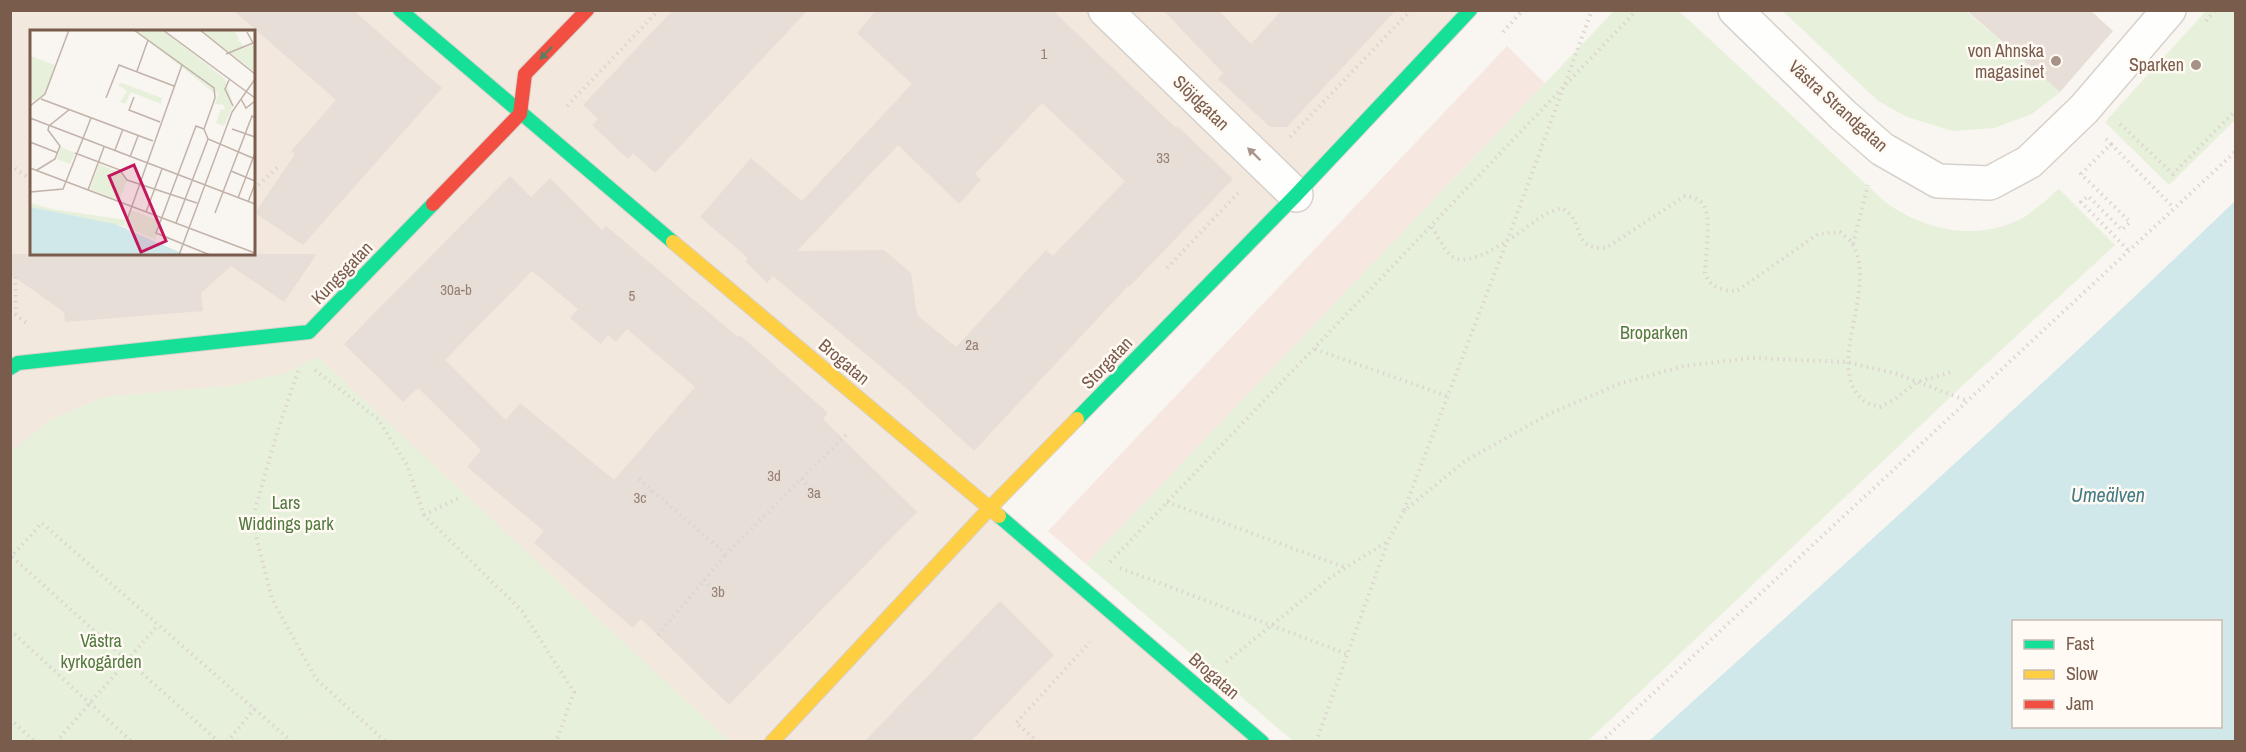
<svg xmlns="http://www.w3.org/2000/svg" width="2246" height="752" font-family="'Archivo Narrow',sans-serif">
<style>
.residential{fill:#f2e8de;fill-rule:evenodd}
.commercial{fill:#f6e8e1}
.green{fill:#e7f0db}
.water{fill:#d0e8ea;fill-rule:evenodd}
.building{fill:#e6ded7;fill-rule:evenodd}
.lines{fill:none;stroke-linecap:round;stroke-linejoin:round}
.street-casing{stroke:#d7d1cb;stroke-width:36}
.fast-casing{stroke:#d9d2cb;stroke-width:16}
.slow-casing{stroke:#d9d2cb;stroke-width:16}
.jam-casing{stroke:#d9d2cb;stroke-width:16}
.path{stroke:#dcd5d0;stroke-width:4;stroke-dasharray:1.5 4.5;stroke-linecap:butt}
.street{stroke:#fefefd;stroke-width:33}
.fast{stroke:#16e098;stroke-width:14}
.slow{stroke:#ffcf43;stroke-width:14}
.jam{stroke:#f24e42;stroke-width:14}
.oneway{fill:#617d60}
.oneway2{fill:#a8958b}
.poi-dot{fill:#a69286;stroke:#fffaf3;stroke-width:2}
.labels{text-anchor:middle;stroke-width:5;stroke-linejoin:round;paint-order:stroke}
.number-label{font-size:15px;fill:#977e72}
.poi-label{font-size:18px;fill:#7a5c4d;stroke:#fffaf3;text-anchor:end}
.street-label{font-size:18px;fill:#7a5c4d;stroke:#fffaf3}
.park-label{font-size:18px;fill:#537a41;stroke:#fffaf3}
.water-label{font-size:20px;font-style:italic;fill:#437c86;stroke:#fffaf3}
.inset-road{fill:none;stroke:#c2b3aa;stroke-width:1.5}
.view{fill:#c2185b;fill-opacity:0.15;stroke:#c2185b;stroke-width:3}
.inset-edge{fill:none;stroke:#7a5c4d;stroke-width:3}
</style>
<rect width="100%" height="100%" fill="#f9f5f0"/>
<!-- residential -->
<path class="residential" d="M10 11H1470L990 508 1252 742 11 741ZM32 32H254V254H32Z"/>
<!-- commercial -->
<path class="commercial" d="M1507 46 1545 83 1086 564 1048 531Z"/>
<!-- green -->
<g class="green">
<path d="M1614 11H1679L1884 201C1924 231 1977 242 2023 218 2036 210 2047 199 2059 189L2115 245 1962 386 1588 741H1293L1086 564Z"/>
<path d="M1783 11H1966L2060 92 2032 114 1994 128 1953 131 1907 117 1878 101Z"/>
<path d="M2206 11H2235V120L2169 185 2105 122Z"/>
<path d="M318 357 729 741H341L294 701 340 741H11L10 456 12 454 11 452 52 419 103 397 235 385 286 373Z"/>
</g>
<!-- water -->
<path class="water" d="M2235 201V741H1649C1846 563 2044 385 2235 201ZM2014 622H2220V726H2014Z"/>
<!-- building -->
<g class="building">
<path d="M233 10H353L442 88 303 245 255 213 295 154 291 151 336 100Z"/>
<path d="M673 10H808L655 173 633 153 628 159 592 125 598 119 583 105Z"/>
<path d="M876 10H1052L1176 128 1177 126 1233 179 1129 287 1128 286 974 451 906 388 773 276 767 283 745 261 748 258 700 217 751 158 802 201 912 84 857 33ZM1042 103 1125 181 1053 256 1046 250 956 347 917 315 911 273 884 250 797 251 898 145 959 204 981 180 975 174Z"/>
<path d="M1163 10H1218L1251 44 1282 10H1396L1287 127H1270L1218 79 1223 73Z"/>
<path d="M1966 10H2090L2113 31 2060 92Z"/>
<path d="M510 176 531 197 550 178 602 230 606 226 738 337 740 335 828 413 823 419 917 512 729 705 641 619 633 628 534 543 544 531 467 467 481 450 418 388 403 402 344 344ZM532 271 578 309 570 318 601 344 608 335 616 342 627 329 695 387 614 480 520 403 506 420 445 360Z"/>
<path d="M10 254H317L284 302 231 266 201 293 203 311 65 322 64 312 10 274Z"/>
<path d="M1000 601 1054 655 971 741H865Z"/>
</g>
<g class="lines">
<defs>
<g id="street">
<path d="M1105 10 1296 195"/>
<path d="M1735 10 1843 115 1882 149 1938 181 1990 183 2029 162 2084 109 2169 10"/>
</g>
<g id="fast">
<path d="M400 10 673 242"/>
<path d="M10 368 18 363 309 332 433 204"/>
<path d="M1077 419 1296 195 1470 10"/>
<path d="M999 516 1262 742"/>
</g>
<g id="slow">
<path d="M673 242 999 516"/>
<path d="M772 742 990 508 1077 419"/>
</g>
<path id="jam" d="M433 204 520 114 525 74 587 10"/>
</defs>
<!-- street casing -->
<use href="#street" class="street-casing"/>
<!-- fast casing -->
<use href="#fast" class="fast-casing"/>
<!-- slow casing -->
<use href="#slow" class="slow-casing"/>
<!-- jam casing -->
<use href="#jam" class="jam-casing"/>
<!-- path -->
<g class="path">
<path d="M2206 21 2215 10"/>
<path d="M1503 32 1523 10"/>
<path d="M567 106 659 10"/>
<path d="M2120 124 2173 174 2236 110"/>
<path d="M1290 137 1411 10"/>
<path d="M2106 139 2111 144 2081 174 2130 222 2122 230 2088 196 2081 202 2128 250"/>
<path d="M2111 144 2174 208"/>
<path d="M10 165 32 180"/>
<path d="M254 189 279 166"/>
<path d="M1432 227C1437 235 1443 248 1450 255 1471 274 1525 227 1544 215 1549 212 1556 210 1561 208 1587 220 1569 250 1606 248L1685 196C1691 197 1697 198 1702 203 1713 214 1705 257 1705 273 1710 288 1723 291 1737 291L1818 234 1840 232C1844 236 1851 240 1853 245 1878 290 1824 366 1863 400 1866 404 1875 405 1880 407L1895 399 1917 382 1951 372"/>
<path d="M1853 244 1868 185"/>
<path d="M1167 268 1238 193"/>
<path d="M15 277 16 314"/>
<path d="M10 311 27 323"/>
<path d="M1315 349 1447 396"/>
<path d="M315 370 378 419 407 465 424 515 522 611 574 692 556 742"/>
<path d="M298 371 277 433 252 520 272 599 316 679 386 742"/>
<path d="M639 479 726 554 846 435"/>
<path d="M801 479 814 493"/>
<path d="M640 498 653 490"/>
<path d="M1167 502 1344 567"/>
<path d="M1404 510 1507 241 1592 10"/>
<path d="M424 515 461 497"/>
<path d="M12 557 219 742"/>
<path d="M10 558 42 523 292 742"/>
<path d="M1110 562 1637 10"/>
<path d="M1120 568 1347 654"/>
<path d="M704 580 718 592"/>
<path d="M10 630 132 742"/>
<path d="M658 635 726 554"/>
<path d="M1226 662 1331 577 1388 541"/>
<path d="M10 719 35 742"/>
<path d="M56 742 158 625"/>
<path d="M227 742 255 708"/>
<path d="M1038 742 1016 723 1090 642"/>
<path d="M1316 742 1388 541 1404 511 1465 461 1549 414 1619 384 1684 366 1752 358 1847 362 1897 374 1965 400"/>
<path d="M1601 742 2236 151"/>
</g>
<!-- street -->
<use href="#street" class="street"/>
<!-- fast -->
<use href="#fast" class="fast"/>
<!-- slow -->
<use href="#slow" class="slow"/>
<!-- jam -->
<use href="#jam" class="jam"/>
</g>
<!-- one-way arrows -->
<defs><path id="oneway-solid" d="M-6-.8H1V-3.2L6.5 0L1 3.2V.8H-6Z" transform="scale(1.5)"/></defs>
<use class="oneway" href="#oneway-solid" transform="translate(546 53) rotate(134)"/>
<use class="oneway2" href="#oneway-solid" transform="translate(1254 154) rotate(-136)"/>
<!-- markers -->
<g class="poi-dot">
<circle cx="2056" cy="61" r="6"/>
<circle cx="2196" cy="65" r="6"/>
</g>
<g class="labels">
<!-- number labels -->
<g class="number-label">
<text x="1044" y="59">1</text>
<text x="1163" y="163">33</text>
<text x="456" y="295">30a-b</text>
<text x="632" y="301">5</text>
<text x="972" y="350">2a</text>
<text x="774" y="481">3d</text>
<text x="814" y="498">3a</text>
<text x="640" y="503">3c</text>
<text x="718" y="597">3b</text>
</g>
<!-- poi labels -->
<g class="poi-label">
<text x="2044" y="57">von Ahnska<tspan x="2044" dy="21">magasinet</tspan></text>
<text x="2184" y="71">Sparken</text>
</g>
<!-- street labels -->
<g class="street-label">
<text transform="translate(1201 103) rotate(44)" y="6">Slöjdgatan</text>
<text transform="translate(1838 106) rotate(42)" y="6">Västra Strandgatan</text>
<text transform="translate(342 273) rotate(-46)" y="6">Kungsgatan</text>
<text transform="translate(844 362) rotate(40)" y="6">Brogatan</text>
<text transform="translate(1107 363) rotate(-46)" y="6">Storgatan</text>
<text transform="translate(1214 676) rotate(41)" y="6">Brogatan</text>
</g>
<!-- park labels -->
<g class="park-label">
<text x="1654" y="339">Broparken</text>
<text x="286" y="509">Lars<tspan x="286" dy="21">Widdings park</tspan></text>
<text x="101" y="647">Västra<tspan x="101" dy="21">kyrkogården</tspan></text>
</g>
<!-- water labels -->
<g class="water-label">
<text x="2108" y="502">Umeälven</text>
</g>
</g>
<!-- overview -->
<g transform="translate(30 30)">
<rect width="225" height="225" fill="#f9f5f0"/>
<path d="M104 0H133L195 49 203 75 194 96 186 93 191 79 195 80 194 75 185 74 189 60 186 64ZM170 0H204L209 8 207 13 210 11 214 18 224 15 225 42ZM1 26 25 35 15 64 0 76 6 70H0ZM92 53 132 68 131 74 101 62 95 74 90 72 97 61 88 55ZM31 117 45 123 40 134 27 129ZM69 134 91 143 97 151 89 171 60 159ZM0 173 22 179 96 190 94 196 10 181 0 177ZM101 180 128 190 126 210 95 197Z" fill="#e7f0db"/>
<path d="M0 177 85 194 156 225H0Z" fill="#d0e8ea"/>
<path class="inset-road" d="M104 0 184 58 185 68 174 99 178 109 225 129M133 0 225 68M170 0 225 44M196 24 223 13 217 2M107 41 118 10M199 50 195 59 203 76M104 67 99 80 130 92M76 68 89 35 144 56M11 69 123 111M211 69 216 78 225 71M0 76 15 64 39 0M0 88 225 174M174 99 166 96 126 203 180 225M202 99 225 107M0 112 28 123M85 120 93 99M45 123 90 140 97 150 167 173M100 127 108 106M0 138 225 223M7 140 25 129 30 116 18 100 19 96 40 79M201 141 225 151M58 160 74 117M0 162 33 159 61 88M208 168 225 123M218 172 225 154M116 182 132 139M185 183 222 86 225 88M97 190 152 35M146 193 178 109M149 225 202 82 225 49"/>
<path class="view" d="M104 135 136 211 111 222 79 146Z"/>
<rect width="225" height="225" class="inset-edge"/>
</g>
<!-- border -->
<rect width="2246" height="752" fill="none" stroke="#7a5c4d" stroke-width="24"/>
<!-- legend -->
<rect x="2012" y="620" width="210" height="108" fill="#fffaf3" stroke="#cabbb1" stroke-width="1.5"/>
<rect x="2024" y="640" width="30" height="9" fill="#16e098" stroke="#cabbb1" stroke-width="1.5"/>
<text x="2066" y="650" font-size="18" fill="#7a5c4d">Fast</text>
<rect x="2024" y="670" width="30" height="9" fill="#ffcf43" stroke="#cabbb1" stroke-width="1.5"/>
<text x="2066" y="680" font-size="18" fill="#7a5c4d">Slow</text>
<rect x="2024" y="700" width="30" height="9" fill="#f24e42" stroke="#cabbb1" stroke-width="1.5"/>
<text x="2066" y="710" font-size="18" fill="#7a5c4d">Jam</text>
</svg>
